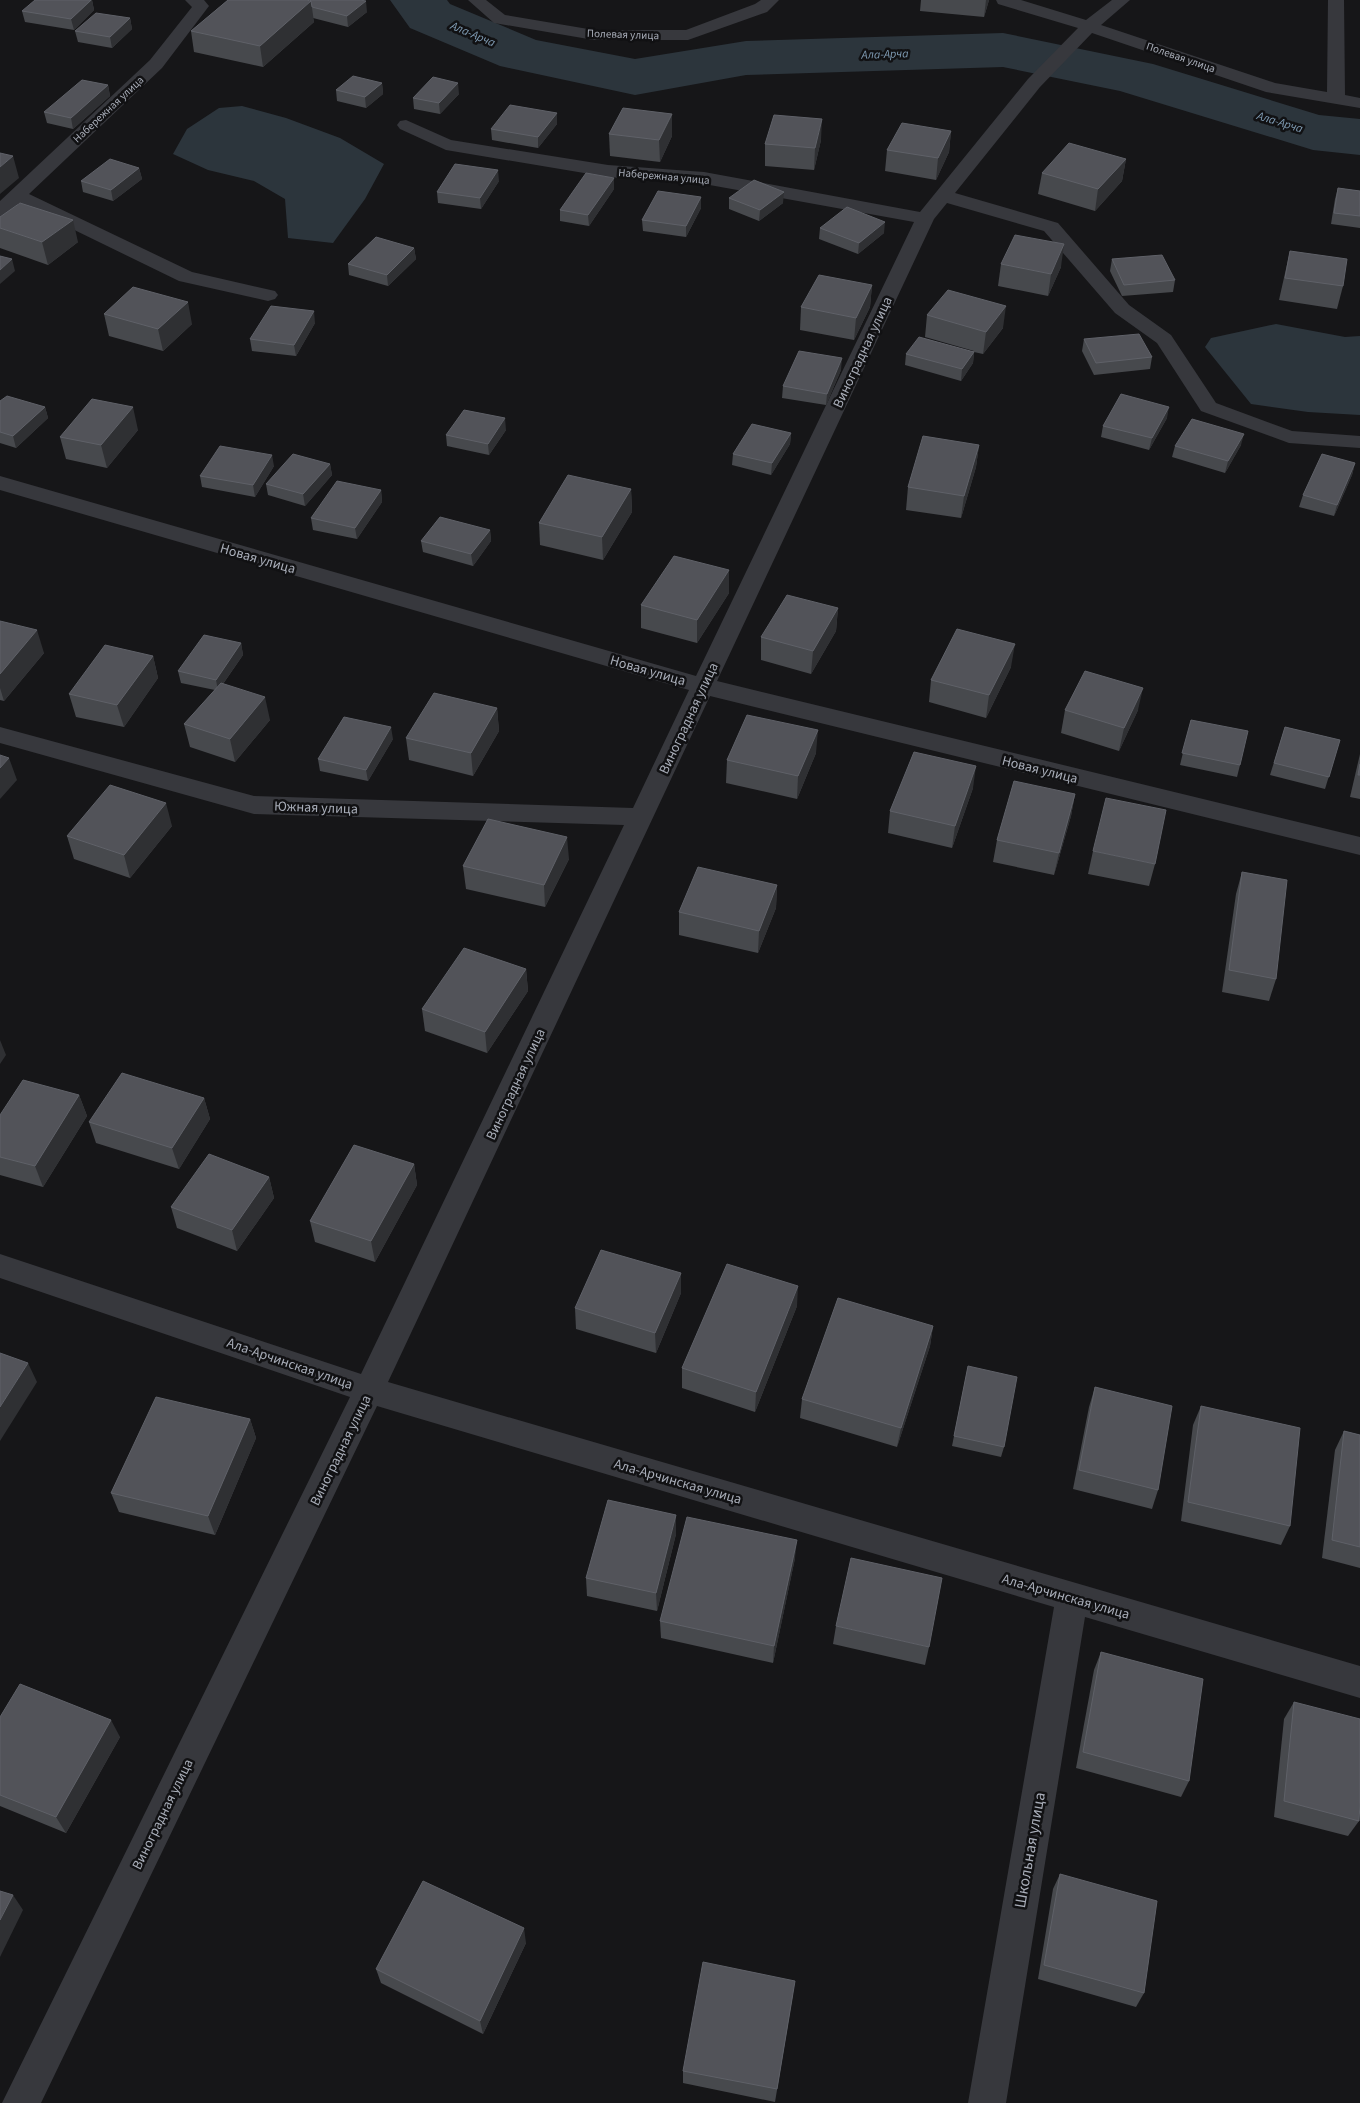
<svg xmlns="http://www.w3.org/2000/svg" width="1360" height="2103" font-family="'Source Sans 3',sans-serif">
<style>
.water{fill:#2c353c}
.lines{fill:none;stroke-linecap:round;stroke-linejoin:round}
.river{fill:#2c353c;fill-rule:evenodd}
.minor{fill:#37383d;fill-rule:evenodd}
.wall{fill:#47494d}
.shaded-wall{fill:#2f3033}
.building{fill:#525359;stroke:#5f6168}
.labels{text-anchor:middle;stroke-width:5;stroke-linejoin:round;paint-order:stroke}
.far-street-label{font-size:11px;fill:#a8adb8;stroke:#111113}
.far-water-label{font-size:12px;font-style:italic;fill:#7f9bb3;stroke:#111113}
.street-label{font-size:14px;fill:#a8adb8;stroke:#111113}
.near-street-label{font-size:16px;fill:#a8adb8;stroke:#111113}
</style>
<rect width="100%" height="100%" fill="#161618"/>
<!-- water -->
<g class="water">
<path d="M242 106 286 118 340 138 384 164 365 199 333 243 288 238 285 199 254 181 208 170 173 154 187 129 219 108Z"/>
<path d="M1276 324 1345 337 1360 336V415L1308 412 1251 404 1205 347 1211 338Z"/>
</g>
<g class="lines">
<!-- river -->
<path class="river" d="M390 0H447L450 4 536 40 635 59 746 41 1003 33 1153 64 1319 115 1360 119V155L1313 150 1120 91 1003 67 746 75 635 95 500 66 410 28Z"/>
<!-- minor -->
<g class="minor">
<path d="M185 0H204L209 6 162 68 29 194 192 272 275 291 278 295 275 299 268 301 179 281 19 203 7 215 0 217V201L150 60 192 7Z"/>
<path d="M468 0H486L505 15 594 30H686L755 4 761 0H779L767 12 688 40H594L500 24 494 23Z"/>
<path d="M996 0H1021L1086 20 1112 0H1130L1101 25 1275 83 1327 92 1328 0H1344L1345 95 1360 98V108L1266 92 1092 33 1040 87 955 193 1058 223 1129 305 1171 335 1216 403 1292 431 1360 436V448L1289 443 1201 411 1157 343 1115 313 1044 231 947 203 934 219 717 681 1360 837V855L710 696 388 1382 1360 1666V1698L1085 1617 1006 2103H968L1054 1607 377 1406 41 2103H2L350 1397 0 1278V1254L361 1374 624 825 254 814 0 743V727L254 796 633 808 689 690 0 490V476L696 676 914 222 704 184 608 177 446 150 400 129 397 125 400 121 406 120 451 140 608 165 704 172 920 212 1028 79 1078 28 998 4Z"/>
</g>
</g>
<!-- wall -->
<g class="wall">
<path d="M92 0 94 10 74 30 25 22 22 11Z"/>
<path d="M228 0 367 12 348 27 313 18 314 22 263 67 194 52 191 31Z"/>
<path d="M921 0H989L984 17 920 11Z"/>
<path d="M130 18 132 29 112 48 78 42 75 31Z"/>
<path d="M382 83 383 94 366 108 337 101 336 90Z"/>
<path d="M108 85 110 96 73 129 47 123 44 112Z"/>
<path d="M459 94 440 114 414 109 413 98Z"/>
<path d="M557 113V124L538 148 492 140 491 129Z"/>
<path d="M951 131 949 152 936 180 885 171 887 150Z"/>
<path d="M609 134 672 136 660 162 610 156Z"/>
<path d="M821 140 814 170 765 166V144Z"/>
<path d="M1126 159 1122 181 1095 211 1038 194 1042 173Z"/>
<path d="M139 168 142 179 113 201 83 192 81 181Z"/>
<path d="M499 181 481 209 438 203 437 192Z"/>
<path d="M1338 188 1360 191V228L1331 224 1335 199Z"/>
<path d="M614 189 589 226 560 221V210Z"/>
<path d="M701 197V208L686 237 643 231 642 220Z"/>
<path d="M729 198 783 203 759 221 729 209Z"/>
<path d="M0 217 78 242 48 265 0 248Z"/>
<path d="M820 228 884 233 858 254 819 239Z"/>
<path d="M414 248 416 259 388 286 349 275 348 264Z"/>
<path d="M1290 251 1343 286 1337 309 1279 300Z"/>
<path d="M1112 259 1175 280 1173 292 1122 296 1110 271Z"/>
<path d="M1001 264 1061 267 1048 296 998 286Z"/>
<path d="M872 285 870 307 854 340 800 330 801 307Z"/>
<path d="M104 314 192 324 163 351 109 336Z"/>
<path d="M927 315 1003 328 983 354 974 352 973 363 961 381 905 365 906 354 974 351 925 337Z"/>
<path d="M315 323 296 356 252 351 250 339Z"/>
<path d="M1084 339 1152 357 1150 369 1094 375 1082 351Z"/>
<path d="M841 370 826 405 782 398 783 386Z"/>
<path d="M0 401 45 407 48 418 16 448 0 443Z"/>
<path d="M1167 418 1149 450 1101 437 1103 426Z"/>
<path d="M138 430 107 468 66 459 60 437Z"/>
<path d="M506 430 489 455 447 446 446 435Z"/>
<path d="M791 433 790 444 771 475 732 465 733 454Z"/>
<path d="M979 445 976 467 961 518 906 510 908 487Z"/>
<path d="M1241 445 1225 473 1172 457 1175 446Z"/>
<path d="M1355 463 1352 475 1334 516 1299 507 1303 495Z"/>
<path d="M330 464 332 475 305 506 268 495 266 484Z"/>
<path d="M274 466 255 497 202 487 200 476Z"/>
<path d="M631 489 632 512 603 560 540 545 539 523Z"/>
<path d="M381 490 382 502 357 539 313 530 311 518Z"/>
<path d="M490 530 491 541 473 566 423 552 421 541Z"/>
<path d="M729 593 697 643 641 628V605Z"/>
<path d="M838 608 836 631 811 674 761 660V637Z"/>
<path d="M0 621 44 653 4 701 0 700Z"/>
<path d="M241 643 243 655 223 684 270 720 235 762 190 747 184 724 215 690 181 683 178 671Z"/>
<path d="M153 656 158 678 124 727 76 717 69 694Z"/>
<path d="M1011 667 986 718 929 702 931 680Z"/>
<path d="M497 708 499 731 473 776 409 760 406 738Z"/>
<path d="M1065 710H1138L1119 751 1061 733Z"/>
<path d="M1191 720 1240 765 1237 777 1180 765Z"/>
<path d="M1285 727 1340 740 1325 789 1270 775Z"/>
<path d="M393 739 368 781 320 771 318 759Z"/>
<path d="M816 753 797 799 726 783 727 760Z"/>
<path d="M1360 754V799L1350 797Z"/>
<path d="M973 788 952 848 888 833 890 811Z"/>
<path d="M1075 794 1071 816 1054 875 993 862 997 840Z"/>
<path d="M172 826 130 878 74 859 67 836Z"/>
<path d="M1093 851 1155 864 1149 886 1088 874Z"/>
<path d="M569 859 545 907 466 889 463 866Z"/>
<path d="M1242 872 1276 979 1269 1001 1222 992 1236 894Z"/>
<path d="M777 885 776 908 758 953 679 935V912Z"/>
<path d="M526 969 528 991 487 1053 425 1031 422 1009Z"/>
<path d="M79 1095 87 1116 43 1187 0 1175V1115Z"/>
<path d="M204 1098 210 1119 179 1169 96 1143 89 1122Z"/>
<path d="M414 1164 417 1185 375 1262 315 1242 310 1221Z"/>
<path d="M269 1177 274 1198 237 1251 177 1228 171 1207Z"/>
<path d="M681 1293 656 1353 576 1329 575 1308Z"/>
<path d="M797 1306 755 1412 682 1388V1368Z"/>
<path d="M933 1326 930 1346 897 1447 800 1418 802 1399Z"/>
<path d="M968 1366 1004 1447 1001 1457 952 1446Z"/>
<path d="M1095 1387 1158 1490 1152 1509 1073 1489 1089 1407Z"/>
<path d="M1201 1406 1290 1526 1281 1545 1181 1521 1193 1425Z"/>
<path d="M250 1419 256 1438 215 1535 119 1512 111 1493Z"/>
<path d="M1344 1431 1360 1435V1568L1322 1558 1335 1450Z"/>
<path d="M676 1534 657 1611 587 1596 586 1578Z"/>
<path d="M795 1558 773 1663 661 1638 660 1621Z"/>
<path d="M836 1626 929 1647 925 1665 833 1644Z"/>
<path d="M1101 1652 1189 1781 1181 1797 1076 1768 1094 1670Z"/>
<path d="M1294 1702 1359 1821 1348 1836 1274 1817 1284 1719Z"/>
<path d="M0 1717 120 1737 66 1833 0 1806Z"/>
<path d="M1060 1874 1144 1993 1136 2007 1038 1979 1053 1889Z"/>
<path d="M526 1943 483 2034 381 1983 376 1969Z"/>
<path d="M793 1994 775 2102 683 2083V2071Z"/>
</g>
<!-- shaded-wall -->
<g class="shaded-wall">
<path d="M92 0 94 10 74 30 71 19Z"/>
<path d="M986 0H989L984 17Z"/>
<path d="M311 1 314 22 263 67 260 46Z"/>
<path d="M366 1 367 12 348 27 347 16Z"/>
<path d="M130 18 132 29 112 48 110 37Z"/>
<path d="M382 83 383 94 366 108 365 97Z"/>
<path d="M458 83 459 94 440 114 439 103Z"/>
<path d="M108 85 110 96 73 129 71 118Z"/>
<path d="M557 113V124L538 148V137Z"/>
<path d="M672 114V136L660 162 659 140Z"/>
<path d="M822 119 821 140 814 170 815 148Z"/>
<path d="M951 131 949 152 936 180 938 158Z"/>
<path d="M13 156 19 178 0 194V167Z"/>
<path d="M1126 159 1122 181 1095 211 1098 189Z"/>
<path d="M139 168 142 179 113 201 111 190Z"/>
<path d="M498 170 499 181 481 209 480 198Z"/>
<path d="M614 178V189L589 226 588 215Z"/>
<path d="M784 192 783 203 759 221 760 210Z"/>
<path d="M701 197V208L686 237V226Z"/>
<path d="M73 220 78 242 48 265 42 242Z"/>
<path d="M885 222 884 233 858 254 859 243Z"/>
<path d="M1064 244 1061 267 1048 296 1051 274Z"/>
<path d="M414 248 416 259 388 286 387 275Z"/>
<path d="M12 259 15 271 0 284V270Z"/>
<path d="M872 285 870 307 854 340 856 318Z"/>
<path d="M188 302 192 324 163 351 158 329Z"/>
<path d="M1006 306 1003 328 983 354 986 332Z"/>
<path d="M314 311 315 323 296 356 294 345Z"/>
<path d="M974 352 973 363 961 381 962 369Z"/>
<path d="M842 358 841 370 826 405 827 394Z"/>
<path d="M45 407 48 418 16 448 13 436Z"/>
<path d="M133 407 138 430 107 468 101 445Z"/>
<path d="M1169 407 1167 418 1149 450 1152 438Z"/>
<path d="M505 418 506 430 489 455 488 444Z"/>
<path d="M791 433 790 444 771 475 772 463Z"/>
<path d="M1244 434 1241 445 1225 473 1228 461Z"/>
<path d="M979 445 976 467 961 518 964 496Z"/>
<path d="M272 455 274 466 255 497 253 485Z"/>
<path d="M1355 463 1352 475 1334 516 1337 505Z"/>
<path d="M330 464 332 475 305 506 303 494Z"/>
<path d="M631 489 632 512 603 560 602 537Z"/>
<path d="M381 490 382 502 357 539 355 528Z"/>
<path d="M490 530 491 541 473 566 471 554Z"/>
<path d="M729 570V593L697 643V620Z"/>
<path d="M838 608 836 631 811 674 813 651Z"/>
<path d="M37 630 44 653 4 701 0 688V674Z"/>
<path d="M241 643 243 655 218 691 216 680Z"/>
<path d="M1015 644 1011 667 986 718 989 695Z"/>
<path d="M153 656 158 678 124 727 117 705Z"/>
<path d="M1143 688 1138 710 1119 751 1124 728Z"/>
<path d="M265 697 270 720 235 762 230 739Z"/>
<path d="M497 708 499 731 473 776 471 753Z"/>
<path d="M391 727 393 739 368 781 366 770Z"/>
<path d="M818 730 816 753 797 799 798 776Z"/>
<path d="M9 758 17 780 0 799V768Z"/>
<path d="M976 766 973 788 952 848 955 826Z"/>
<path d="M1075 794 1071 816 1054 875 1059 853Z"/>
<path d="M166 803 172 826 130 878 124 855Z"/>
<path d="M567 837 569 859 545 907 544 885Z"/>
<path d="M777 885 776 908 758 953 759 931Z"/>
<path d="M526 969 528 991 487 1053 485 1032Z"/>
<path d="M0 1040 6 1055 0 1064Z"/>
<path d="M79 1095 87 1116 43 1187 35 1166Z"/>
<path d="M204 1098 210 1119 179 1169 172 1148Z"/>
<path d="M414 1164 417 1185 375 1262 371 1241Z"/>
<path d="M269 1177 274 1198 237 1251 232 1230Z"/>
<path d="M681 1273V1293L656 1353 655 1333Z"/>
<path d="M798 1286 797 1306 755 1412 756 1392Z"/>
<path d="M933 1326 930 1346 897 1447 901 1428Z"/>
<path d="M28 1363 37 1382 0 1441V1407Z"/>
<path d="M250 1419 256 1438 215 1535 208 1516Z"/>
<path d="M676 1515V1534L657 1611 656 1593Z"/>
<path d="M797 1540 795 1558 773 1663 774 1646Z"/>
<path d="M111 1720 120 1737 66 1833 56 1817Z"/>
<path d="M13 1895 23 1910 0 1957V1920Z"/>
<path d="M524 1928 526 1943 483 2034 480 2021Z"/>
</g>
<!-- building -->
<g class="building">
<path d="M35 0H91L71 19 22 11Z"/>
<path d="M228 0H306L311 1 260 46 191 31Z"/>
<path d="M311 0H360L366 1 347 16 312 7 311 1H310Z"/>
<path d="M96 13 130 18 110 37 75 31Z"/>
<path d="M353 76 382 83 365 97 336 90Z"/>
<path d="M433 77 458 83 439 103 413 98Z"/>
<path d="M82 80 108 85 71 118 44 112Z"/>
<path d="M510 105 557 113 538 137 491 129Z"/>
<path d="M623 108 672 114 659 140 609 134Z"/>
<path d="M774 115 822 119 815 148 765 144Z"/>
<path d="M902 123 951 131 938 158 887 150Z"/>
<path d="M1069 143 1126 159 1098 189 1042 173Z"/>
<path d="M0 153 13 156 0 167Z"/>
<path d="M110 159 139 168 111 190 81 181Z"/>
<path d="M455 164 498 170 480 198 437 192Z"/>
<path d="M586 173 614 178 588 215 560 210Z"/>
<path d="M754 180 784 192 760 210 729 198Z"/>
<path d="M1338 188 1360 191V216L1334 213Z"/>
<path d="M658 191 701 197 686 226 642 220Z"/>
<path d="M20 203 73 220 42 242 0 228V217Z"/>
<path d="M847 207 885 222 859 243 820 228Z"/>
<path d="M1015 235 1064 244 1051 274 1001 264Z"/>
<path d="M376 237 414 248 387 275 348 264Z"/>
<path d="M1290 251 1347 259 1343 286 1285 278Z"/>
<path d="M1162 255 1175 280 1124 285 1112 259Z"/>
<path d="M0 256 12 259 0 270Z"/>
<path d="M819 275 872 285 856 318 801 307Z"/>
<path d="M133 287 188 302 158 329 104 314Z"/>
<path d="M948 290 1006 306 986 332 927 315Z"/>
<path d="M271 306 314 311 294 345 250 339Z"/>
<path d="M1139 334 1152 357 1096 363 1084 339Z"/>
<path d="M919 337 974 352 962 369 906 354Z"/>
<path d="M799 351 842 358 827 394 783 386Z"/>
<path d="M1121 394 1169 407 1152 438 1103 426Z"/>
<path d="M7 396 45 407 13 436 0 432V401Z"/>
<path d="M92 399 133 407 101 445 60 437Z"/>
<path d="M464 410 505 418 488 444 446 435Z"/>
<path d="M1192 419 1244 434 1228 461 1175 446Z"/>
<path d="M752 424 791 433 772 463 733 454Z"/>
<path d="M923 436 979 445 964 496 908 487Z"/>
<path d="M220 446 272 455 253 485 200 476Z"/>
<path d="M293 454 330 464 303 494 266 484Z"/>
<path d="M1322 454 1355 463 1337 505 1303 495Z"/>
<path d="M568 475 631 489 602 537 539 523Z"/>
<path d="M337 481 381 490 355 528 311 518Z"/>
<path d="M440 517 490 530 471 554 421 541Z"/>
<path d="M674 556 729 570 697 620 641 605Z"/>
<path d="M787 595 838 608 813 651 761 637Z"/>
<path d="M0 621 37 630 0 674Z"/>
<path d="M957 629 1015 644 989 695 931 680Z"/>
<path d="M204 635 241 643 216 680 178 671Z"/>
<path d="M105 645 153 656 117 705 69 694Z"/>
<path d="M1085 671 1143 688 1124 728 1065 710Z"/>
<path d="M221 683 265 697 230 739 184 724Z"/>
<path d="M434 693 497 708 471 753 406 738Z"/>
<path d="M747 715 818 730 798 776 727 760Z"/>
<path d="M344 717 391 727 366 770 318 759Z"/>
<path d="M1191 720 1248 731 1240 765 1182 753Z"/>
<path d="M1285 727 1340 740 1329 777 1274 763Z"/>
<path d="M914 752 976 766 955 826 890 811Z"/>
<path d="M0 755 9 758 0 768Z"/>
<path d="M1360 764V775H1358Z"/>
<path d="M1014 781 1075 794 1059 853 997 840Z"/>
<path d="M110 785 166 803 124 855 67 836Z"/>
<path d="M1106 798 1166 810 1155 864 1093 851Z"/>
<path d="M488 819 567 837 544 885 463 866Z"/>
<path d="M698 867 777 885 759 931 679 912Z"/>
<path d="M1242 872 1287 880 1276 979 1229 970Z"/>
<path d="M464 948 526 969 485 1032 422 1009Z"/>
<path d="M122 1073 204 1098 172 1148 89 1122Z"/>
<path d="M23 1080 79 1095 35 1166 0 1157V1115Z"/>
<path d="M354 1145 414 1164 371 1241 310 1221Z"/>
<path d="M209 1154 269 1177 232 1230 171 1207Z"/>
<path d="M601 1250 681 1273 655 1333 575 1308Z"/>
<path d="M727 1264 798 1286 756 1392 682 1368Z"/>
<path d="M838 1298 933 1326 901 1428 802 1399Z"/>
<path d="M0 1353 28 1363 0 1407Z"/>
<path d="M968 1366 1017 1377 1004 1447 954 1436Z"/>
<path d="M1095 1387 1172 1406 1158 1490 1079 1470Z"/>
<path d="M156 1397 250 1419 208 1516 111 1493Z"/>
<path d="M1201 1406 1300 1428 1290 1526 1188 1502Z"/>
<path d="M1344 1431 1360 1435V1547L1332 1540Z"/>
<path d="M608 1500 676 1515 656 1593 586 1578Z"/>
<path d="M687 1517 797 1540 774 1646 660 1621Z"/>
<path d="M851 1558 942 1578 929 1647 836 1626Z"/>
<path d="M1101 1652 1203 1679 1189 1781 1083 1752Z"/>
<path d="M20 1684 111 1720 56 1817 0 1795V1717Z"/>
<path d="M1294 1702 1360 1719V1803L1359 1821 1284 1801Z"/>
<path d="M1060 1874 1157 1901 1144 1993 1044 1965Z"/>
<path d="M423 1881 524 1928 480 2021 376 1969Z"/>
<path d="M0 1891 13 1895 0 1920Z"/>
<path d="M703 1962 795 1981 777 2089 683 2071Z"/>
</g>
<g class="labels">
<!-- far-street labels -->
<g class="far-street-label">
<text transform="translate(623 34) rotate(2)" y="4">Полевая улица</text>
<text transform="translate(1181 57) rotate(19)" y="4">Полевая улица</text>
<text transform="translate(108 109) rotate(-43)" y="4">Набережная улица</text>
<text transform="translate(664 176) rotate(5)" y="4">Набережная улица</text>
</g>
<!-- far-water labels -->
<g class="far-water-label">
<text transform="translate(473 34) rotate(23)" y="4">Ала-Арча</text>
<text transform="translate(885 54) rotate(-2)" y="4">Ала-Арча</text>
<text transform="translate(1280 122) rotate(17)" y="4">Ала-Арча</text>
</g>
<!-- street labels -->
<g class="street-label">
<text transform="translate(862 352) rotate(-65)" y="5">Виноградная улица</text>
<text transform="translate(258 558) rotate(16)" y="5">Новая улица</text>
<text transform="translate(648 670) rotate(16)" y="5">Новая улица</text>
<text transform="translate(688 718) rotate(-65)" y="5">Виноградная улица</text>
<text transform="translate(1040 769) rotate(14)" y="5">Новая улица</text>
<text transform="translate(316 807) rotate(2)" y="5">Южная улица</text>
<text transform="translate(515 1084) rotate(-65)" y="5">Виноградная улица</text>
<text transform="translate(290 1363) rotate(19)" y="5">Ала-Арчинская улица</text>
<text transform="translate(340 1450) rotate(-64)" y="5">Виноградная улица</text>
<text transform="translate(678 1481) rotate(16)" y="5">Ала-Арчинская улица</text>
<text transform="translate(1066 1596) rotate(16)" y="5">Ала-Арчинская улица</text>
<text transform="translate(162 1814) rotate(-64)" y="5">Виноградная улица</text>
</g>
<!-- near-street labels -->
<g class="near-street-label">
<text transform="translate(1029 1850) rotate(-80)" y="6">Школьная улица</text>
</g>
</g>
</svg>
